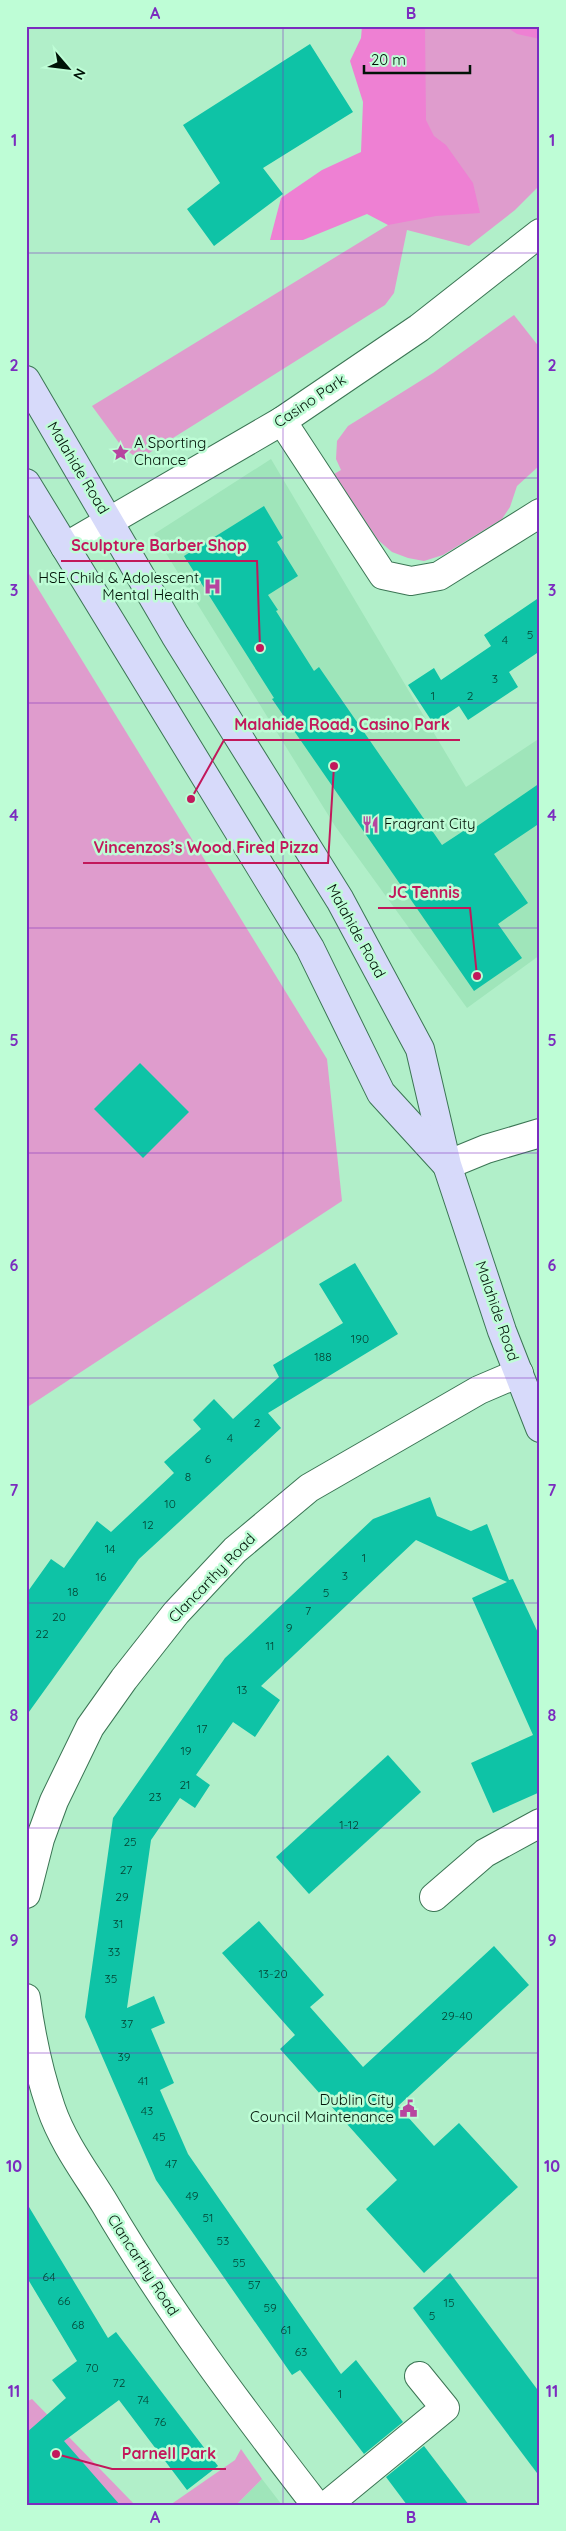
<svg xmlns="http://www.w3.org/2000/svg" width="566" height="2531" font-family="Quicksand,sans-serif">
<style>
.built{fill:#9fe5ba}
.green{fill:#df9ccd}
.forest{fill:#ee80d3}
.building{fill:#0ec3a6}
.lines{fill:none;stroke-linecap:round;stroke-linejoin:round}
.minor-casing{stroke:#3b7554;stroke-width:30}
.secondary-casing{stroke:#3b7554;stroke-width:30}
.minor{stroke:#fff;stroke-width:28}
.secondary{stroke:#d7dafa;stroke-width:28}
.grid{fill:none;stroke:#7b2cbf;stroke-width:1;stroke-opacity:0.55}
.labels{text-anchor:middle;stroke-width:5;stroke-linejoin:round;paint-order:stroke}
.number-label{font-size:12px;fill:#043f2f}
.street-label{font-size:15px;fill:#001307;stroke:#befdd6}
.poi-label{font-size:15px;fill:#001307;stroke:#befdd6;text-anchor:start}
.leader{fill:none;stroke:#c2185b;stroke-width:2}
.callout-dot{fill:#c2185b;stroke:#befdd6;stroke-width:2}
.callout-label{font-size:16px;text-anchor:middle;font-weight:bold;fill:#c2185b;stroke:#befdd6;stroke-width:5;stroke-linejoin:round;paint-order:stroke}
.neatline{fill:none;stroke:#7b2cbf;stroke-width:2}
.grid-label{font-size:16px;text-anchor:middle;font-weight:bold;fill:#7b2cbf}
</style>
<rect width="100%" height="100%" fill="#b1efc9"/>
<!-- built -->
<g class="built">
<path d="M271 459 466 787 540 738V955L467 1008 335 826 154 534Z"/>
<path d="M262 2479 282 2505H236Z"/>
</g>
<!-- green -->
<g class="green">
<path d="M387 26H540V185L515 210 469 246 407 230 394 293 385 305 149 453 133 455 122 447 92 406 388 225Z"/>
<path d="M514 315 540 348V465L517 486 510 507 502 519 443 555 424 561 408 558 392 552 378 540 334 474 341 470 336 459 337 441 348 426 433 373Z"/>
<path d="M26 569 327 1059 342 1201 26 1408Z"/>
<path d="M32 2399 135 2505H26V2402Z"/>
<path d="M241 2449 262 2479 236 2505H170L235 2460Z"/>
</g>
<!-- forest -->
<g class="forest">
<path d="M362 26H425L426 120 434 136 446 145 473 183 480 213 436 216 388 225 367 214 303 240H270L281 198 322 170 361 152 363 102 350 61 361 38Z"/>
<path d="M505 26H540V39L517 34Z"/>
</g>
<!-- building -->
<g class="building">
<path d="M310 44 353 112 263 168 283 194 214 246 187 209 220 183 183 125Z"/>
<path d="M264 506 283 538 277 542 298 576 268 595 278 610 276 611 314 671 319 667 442 845 471 826 473 829 540 783V823L494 854 528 903 498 924 522 958 474 991 272 699 274 698 184 556Z"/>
<path d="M540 597V651L509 672 518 687 468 720 459 706 433 723 408 685 434 668 441 680 491 646 484 635Z"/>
<path d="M140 1063 189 1112 143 1158 94 1109Z"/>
<path d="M355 1263 398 1334 268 1413 281 1428 139 1559 26 1716V1594L51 1559 64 1568 97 1521 111 1532 174 1473 164 1462 201 1429 193 1420 214 1399 233 1419 279 1377 273 1365 343 1323 319 1284Z"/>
<path d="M430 1497 437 1516 471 1531 487 1524 509 1580 513 1579 540 1637V1792L493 1813 471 1763 533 1735 472 1598 507 1582 416 1540 261 1686 280 1700 255 1737 233 1722 196 1775 210 1785 195 1808 180 1798 151 1840 127 2008 154 1996 165 2023 151 2029 174 2083 160 2090 188 2154 341 2374 356 2360 403 2422 364 2454 300 2370 292 2375 156 2180 85 2017 113 1818 225 1658 373 1519Z"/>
<path d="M388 1755 421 1792 309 1894 276 1857Z"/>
<path d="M259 1921 324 1995 310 2007 363 2067 494 1946 529 1985 398 2106 434 2146 459 2123 518 2187 424 2273 366 2209 397 2180 280 2049 295 2035 222 1953Z"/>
<path d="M26 2202 108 2338 116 2332 218 2466 187 2490 119 2400 64 2441 120 2505H26V2433L66 2398 52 2380 77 2361 26 2276Z"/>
<path d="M450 2273 540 2393V2477L413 2308Z"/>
<path d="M424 2446 469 2505H407L386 2477Z"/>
</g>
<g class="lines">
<defs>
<g id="minor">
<path d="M282 421 383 575 411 581 439 576 540 513"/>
<path d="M65 547 282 421 419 328 540 233"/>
<path d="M447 1165 486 1149 540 1133"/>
<path d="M26 1894 40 1839 54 1801 90 1727 124 1679 176 1613 235 1550 309 1488 479 1390 519 1373"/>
<path d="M434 1897 485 1853 540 1823"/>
<path d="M26 1998C31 2035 39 2073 51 2108 63 2143 86 2173 105 2204 167 2310 241 2408 316 2505"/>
<path d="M327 2505 445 2408 419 2376"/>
</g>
<g id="secondary">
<path d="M26 380 175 635 340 900 420 1049 447 1165 502 1331 540 1428"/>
<path d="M26 483 310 948 381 1093 446 1164"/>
</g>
</defs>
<!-- minor casing -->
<use href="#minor" class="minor-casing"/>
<!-- secondary casing -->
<use href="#secondary" class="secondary-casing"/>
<!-- minor -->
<use href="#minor" class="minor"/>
<!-- secondary -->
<use href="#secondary" class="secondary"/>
</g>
<!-- grid -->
<path class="grid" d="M283 26V2505M26 253H540M26 478H540M26 703H540M26 928H540M26 1153H540M26 1378H540M26 1603H540M26 1828H540M26 2053H540M26 2278H540"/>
<!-- icons -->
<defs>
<symbol id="sight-bare" viewBox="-9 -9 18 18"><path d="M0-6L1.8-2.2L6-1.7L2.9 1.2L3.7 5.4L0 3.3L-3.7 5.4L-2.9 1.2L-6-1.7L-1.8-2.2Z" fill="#b7459f" stroke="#befdd6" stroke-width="2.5" paint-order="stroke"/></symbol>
<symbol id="hospital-bare" viewBox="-9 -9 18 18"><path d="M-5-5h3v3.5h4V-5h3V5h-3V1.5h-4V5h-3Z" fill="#b7459f" stroke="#befdd6" stroke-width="2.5" paint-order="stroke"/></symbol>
<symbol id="restaurant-bare" viewBox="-9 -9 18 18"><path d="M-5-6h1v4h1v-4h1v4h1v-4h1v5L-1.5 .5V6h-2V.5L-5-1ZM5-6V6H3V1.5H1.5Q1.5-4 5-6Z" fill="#b7459f" stroke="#befdd6" stroke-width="2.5" paint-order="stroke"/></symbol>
<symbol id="civic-bare" viewBox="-9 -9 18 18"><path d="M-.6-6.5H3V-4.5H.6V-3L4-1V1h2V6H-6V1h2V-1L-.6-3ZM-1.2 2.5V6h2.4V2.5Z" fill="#b7459f" stroke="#befdd6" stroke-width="2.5" paint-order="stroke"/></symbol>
</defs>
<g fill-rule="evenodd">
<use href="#sight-bare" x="108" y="440" width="25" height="25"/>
<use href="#hospital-bare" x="200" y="574" width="25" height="25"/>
<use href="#restaurant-bare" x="358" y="812" width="25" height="25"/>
<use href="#civic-bare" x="396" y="2096" width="25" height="25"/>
</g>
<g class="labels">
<!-- number labels -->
<g class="number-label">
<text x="530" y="639">5</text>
<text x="505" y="644">4</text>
<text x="495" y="683">3</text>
<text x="433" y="700">1</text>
<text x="470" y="700">2</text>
<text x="360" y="1343">190</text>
<text x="323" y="1361">188</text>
<text x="257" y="1427">2</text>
<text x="230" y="1442">4</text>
<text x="208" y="1463">6</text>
<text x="188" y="1481">8</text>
<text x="170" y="1508">10</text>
<text x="148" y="1529">12</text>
<text x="110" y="1553">14</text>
<text x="364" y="1562">1</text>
<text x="345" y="1580">3</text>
<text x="101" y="1581">16</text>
<text x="73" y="1596">18</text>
<text x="326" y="1597">5</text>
<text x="308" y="1615">7</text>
<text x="59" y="1621">20</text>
<text x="289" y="1632">9</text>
<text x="42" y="1638">22</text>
<text x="270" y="1650">11</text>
<text x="242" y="1694">13</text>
<text x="202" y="1733">17</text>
<text x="186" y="1755">19</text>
<text x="185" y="1789">21</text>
<text x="155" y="1801">23</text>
<text x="349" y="1829">1-12</text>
<text x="130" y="1846">25</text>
<text x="126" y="1874">27</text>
<text x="122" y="1901">29</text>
<text x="118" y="1928">31</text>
<text x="114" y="1956">33</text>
<text x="273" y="1978">13-20</text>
<text x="111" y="1983">35</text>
<text x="457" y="2020">29-40</text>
<text x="127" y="2028">37</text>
<text x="124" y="2061">39</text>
<text x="143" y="2085">41</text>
<text x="147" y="2115">43</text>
<text x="159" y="2141">45</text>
<text x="171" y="2168">47</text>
<text x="192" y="2200">49</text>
<text x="208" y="2222">51</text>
<text x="223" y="2245">53</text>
<text x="239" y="2267">55</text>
<text x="49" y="2281">64</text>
<text x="254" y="2289">57</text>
<text x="64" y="2305">66</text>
<text x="449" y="2307">15</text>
<text x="270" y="2312">59</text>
<text x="432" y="2320">5</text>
<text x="78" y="2329">68</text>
<text x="286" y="2334">61</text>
<text x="301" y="2356">63</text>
<text x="92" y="2372">70</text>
<text x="119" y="2387">72</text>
<text x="340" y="2398">1</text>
<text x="143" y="2404">74</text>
<text x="160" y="2426">76</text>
</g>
<!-- street labels -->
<g class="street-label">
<text transform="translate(310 401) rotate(-34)" y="5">Casino Park</text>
<text transform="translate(78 468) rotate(59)" y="5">Malahide Road</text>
<text transform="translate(356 931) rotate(61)" y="5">Malahide Road</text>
<text transform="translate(497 1311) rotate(71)" y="5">Malahide Road</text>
<text transform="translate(212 1578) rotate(-46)" y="5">Clancarthy Road</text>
<text transform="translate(143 2265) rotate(57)" y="5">Clancarthy Road</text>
</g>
<!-- poi labels -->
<g class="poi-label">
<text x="134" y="448">A Sporting<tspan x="134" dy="17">Chance</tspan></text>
<text x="199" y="583" text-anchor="end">HSE Child &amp; Adolescent<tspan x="199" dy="17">Mental Health</tspan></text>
<text x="384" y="829">Fragrant City</text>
<text x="394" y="2105" text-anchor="end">Dublin City<tspan x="394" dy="17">Council Maintenance</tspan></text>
</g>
</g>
<!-- callouts -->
<path class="leader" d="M260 648L257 561H61M191 799L224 740H460M334 766L328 863H83M477 976L470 908H378M56 2454L112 2469H226"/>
<g class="callout-dot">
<circle cx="260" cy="648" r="5"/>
<circle cx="191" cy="799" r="5"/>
<circle cx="334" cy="766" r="5"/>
<circle cx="477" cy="976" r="5"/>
<circle cx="56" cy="2454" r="5"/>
</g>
<g class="callout-label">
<text x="159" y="551">Sculpture Barber Shop</text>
<text x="342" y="730">Malahide Road, Casino Park</text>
<text x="206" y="853">Vincenzos’s Wood Fired Pizza</text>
<text x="424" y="898">JC Tennis</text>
<text x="169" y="2459">Parnell Park</text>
</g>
<!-- border -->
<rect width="566" height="2531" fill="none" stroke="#befdd6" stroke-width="55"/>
<!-- north arrow -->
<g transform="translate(68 68) rotate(118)" stroke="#befdd6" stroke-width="4" paint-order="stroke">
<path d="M0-4L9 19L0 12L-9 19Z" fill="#001307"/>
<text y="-8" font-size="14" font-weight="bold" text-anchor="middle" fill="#001307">N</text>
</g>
<!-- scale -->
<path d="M364 65v8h106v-8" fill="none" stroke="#001307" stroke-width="2.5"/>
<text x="371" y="65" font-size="15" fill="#001307" stroke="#befdd6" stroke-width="4" paint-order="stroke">20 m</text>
<rect x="28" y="28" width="510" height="2476" class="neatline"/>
<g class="grid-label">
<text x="155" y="19">A</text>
<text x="411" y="19">B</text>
<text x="14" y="146">1</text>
<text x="552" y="146">1</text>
<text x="14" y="371">2</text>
<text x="552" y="371">2</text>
<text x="14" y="596">3</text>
<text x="552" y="596">3</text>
<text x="14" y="821">4</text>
<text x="552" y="821">4</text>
<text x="14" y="1046">5</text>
<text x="552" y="1046">5</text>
<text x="14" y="1271">6</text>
<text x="552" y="1271">6</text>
<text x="14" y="1496">7</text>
<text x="552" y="1496">7</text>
<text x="14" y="1721">8</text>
<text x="552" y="1721">8</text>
<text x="14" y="1946">9</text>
<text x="552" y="1946">9</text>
<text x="14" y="2172">10</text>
<text x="552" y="2172">10</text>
<text x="14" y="2397">11</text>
<text x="552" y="2397">11</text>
<text x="155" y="2523">A</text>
<text x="411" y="2523">B</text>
</g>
</svg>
